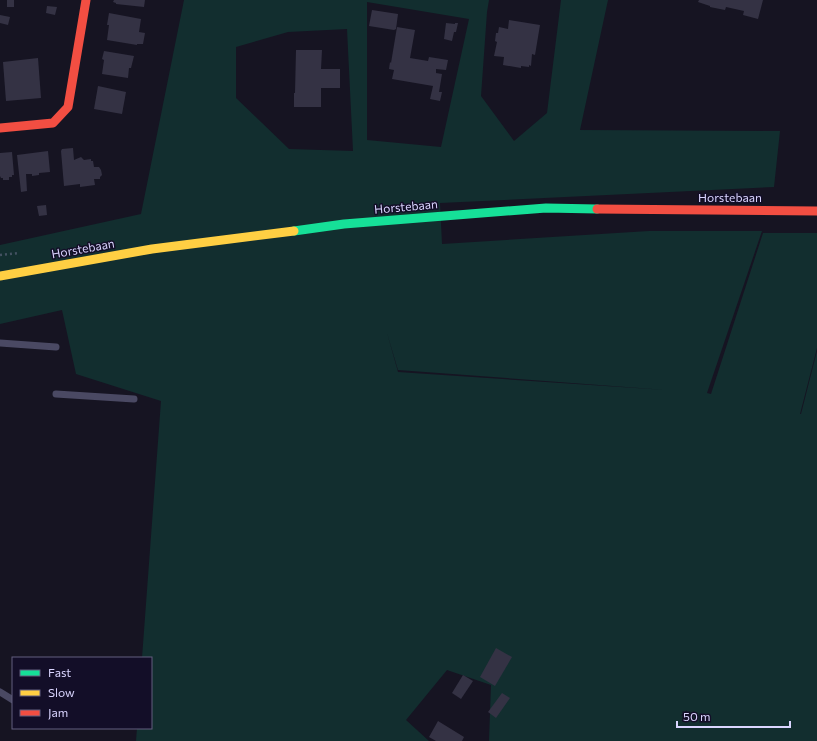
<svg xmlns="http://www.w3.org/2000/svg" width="817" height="741" font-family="Commissioner,sans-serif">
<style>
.green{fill:#122e2f;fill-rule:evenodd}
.building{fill:#343244}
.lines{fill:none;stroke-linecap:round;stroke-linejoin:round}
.path{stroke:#445262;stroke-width:2.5;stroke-dasharray:2 3;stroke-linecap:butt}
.lane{stroke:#4a4963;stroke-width:7}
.fast{stroke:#16e098;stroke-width:9}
.slow{stroke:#ffcf43;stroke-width:9}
.jam{stroke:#f24e42;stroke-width:9}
.labels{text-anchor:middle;stroke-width:3;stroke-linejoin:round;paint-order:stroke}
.street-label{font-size:12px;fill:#dad5ff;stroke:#130e28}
</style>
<rect width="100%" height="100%" fill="#161422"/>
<!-- green -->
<path class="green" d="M184 0H489L487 12 481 96 514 141 547 113 561 0H608L580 130 780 131 774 187 440 203 442 244 649 231H762L707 393 711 394 763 233H817V348L800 414H801L817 351V741H489L491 685 447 670 406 720 429 741H136L137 728H151V658H142L161 401 76 374 62 310 0 324V245L141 214ZM367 2 469 19 441 147 367 140ZM347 29 353 151 289 149 236 98V47L288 32ZM387 333 398 370 666 390 398 372Z"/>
<!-- building -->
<g class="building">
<rect x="7" y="0" width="7" height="7"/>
<path d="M114 0H145L144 7 116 4V3L113 2Z"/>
<path d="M699 0H763L758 19 743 15 744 11 726 7 725 10 710 7V6L698 2Z"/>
<path d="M47 6 57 7 55 15 46 13Z"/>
<path d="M372 10 398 14 396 29 394 30 369 26Z"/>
<path d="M109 13 141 19 139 32 145 33 143 44H137V45L107 40 109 25H107Z"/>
<path d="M0 15 10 17 8 25 0 23Z"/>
<path d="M509 20 540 25 535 55 532 54 531 66 529 65V67L521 66V68L503 65 504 57 494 56 497 42 495 41 496 33H498L499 27 508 29Z"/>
<path d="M446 23 455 24V23H458L456 32H454L452 41 444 39Z"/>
<path d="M397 27 415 30 410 58 428 61 429 57 448 60 446 70 436 69V73L442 74 439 92H442L440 101 430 99 433 86 392 79 394 70 389 69 390 62 391 63Z"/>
<path d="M296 50H322L321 69H340V88H321V107H294V93H295Z"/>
<path d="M104 51 134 56 131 68H129L128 78 102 74 104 60 102 59Z"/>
<path d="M38 58 41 98 6 101 3 62Z"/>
<path d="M98 86 126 92 122 114 94 109Z"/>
<path d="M73 148 74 160 81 157 84 160 91 159V161H93L94 167H99L101 170 102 175 100 177V179H94L95 185 80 187V184L64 186 61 151 62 149Z"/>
<path d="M48 151 50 172 39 173V175L32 176V174H26L27 191 21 192 17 155Z"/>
<path d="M12 152 14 175H12V177H9V180H3V178H1L0 176V153Z"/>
<path d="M46 205 47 215 39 216 37 206Z"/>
<path d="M496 648 512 657 495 686 480 677Z"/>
<path d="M463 675 473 681 461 699 452 693Z"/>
<path d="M502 693 510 698 496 718 488 712Z"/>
<path d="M438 721 464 737 462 741H436L429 737Z"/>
</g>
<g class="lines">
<!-- path -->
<path class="path" d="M0 255 19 253"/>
<!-- lane -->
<g class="lane">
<path d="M0 343 56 347"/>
<path d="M56 394 134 399"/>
<path d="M0 692 13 700"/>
</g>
<!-- fast -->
<path class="fast" d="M294 231 344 224 546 208 597 209"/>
<!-- slow -->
<path class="slow" d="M0 276 152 249 294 231"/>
<!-- jam -->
<g class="jam">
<path d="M0 128 53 123 68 107 86 0"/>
<path d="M597 209 817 211"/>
</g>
</g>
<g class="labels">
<!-- street labels -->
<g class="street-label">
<text x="730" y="202">Horstebaan</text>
<text transform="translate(406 207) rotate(-5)" y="4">Horstebaan</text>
<text transform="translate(83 249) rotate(-10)" y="4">Horstebaan</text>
</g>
</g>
<!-- legend -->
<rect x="12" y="657" width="140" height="72" fill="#130e28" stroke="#635e7e"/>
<rect x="20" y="670" width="20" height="6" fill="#16e098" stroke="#635e7e"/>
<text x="48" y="677" font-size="12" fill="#dad5ff">Fast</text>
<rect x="20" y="690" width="20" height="6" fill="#ffcf43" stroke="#635e7e"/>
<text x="48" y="697" font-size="12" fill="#dad5ff">Slow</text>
<rect x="20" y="710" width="20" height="6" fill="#f24e42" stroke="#635e7e"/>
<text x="48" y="717" font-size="12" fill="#dad5ff">Jam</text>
<!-- scale -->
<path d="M677 721v6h113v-6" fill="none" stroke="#dad5ff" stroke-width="2"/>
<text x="683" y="721" font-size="12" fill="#dad5ff" stroke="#130e28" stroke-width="3" paint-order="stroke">50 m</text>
</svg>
